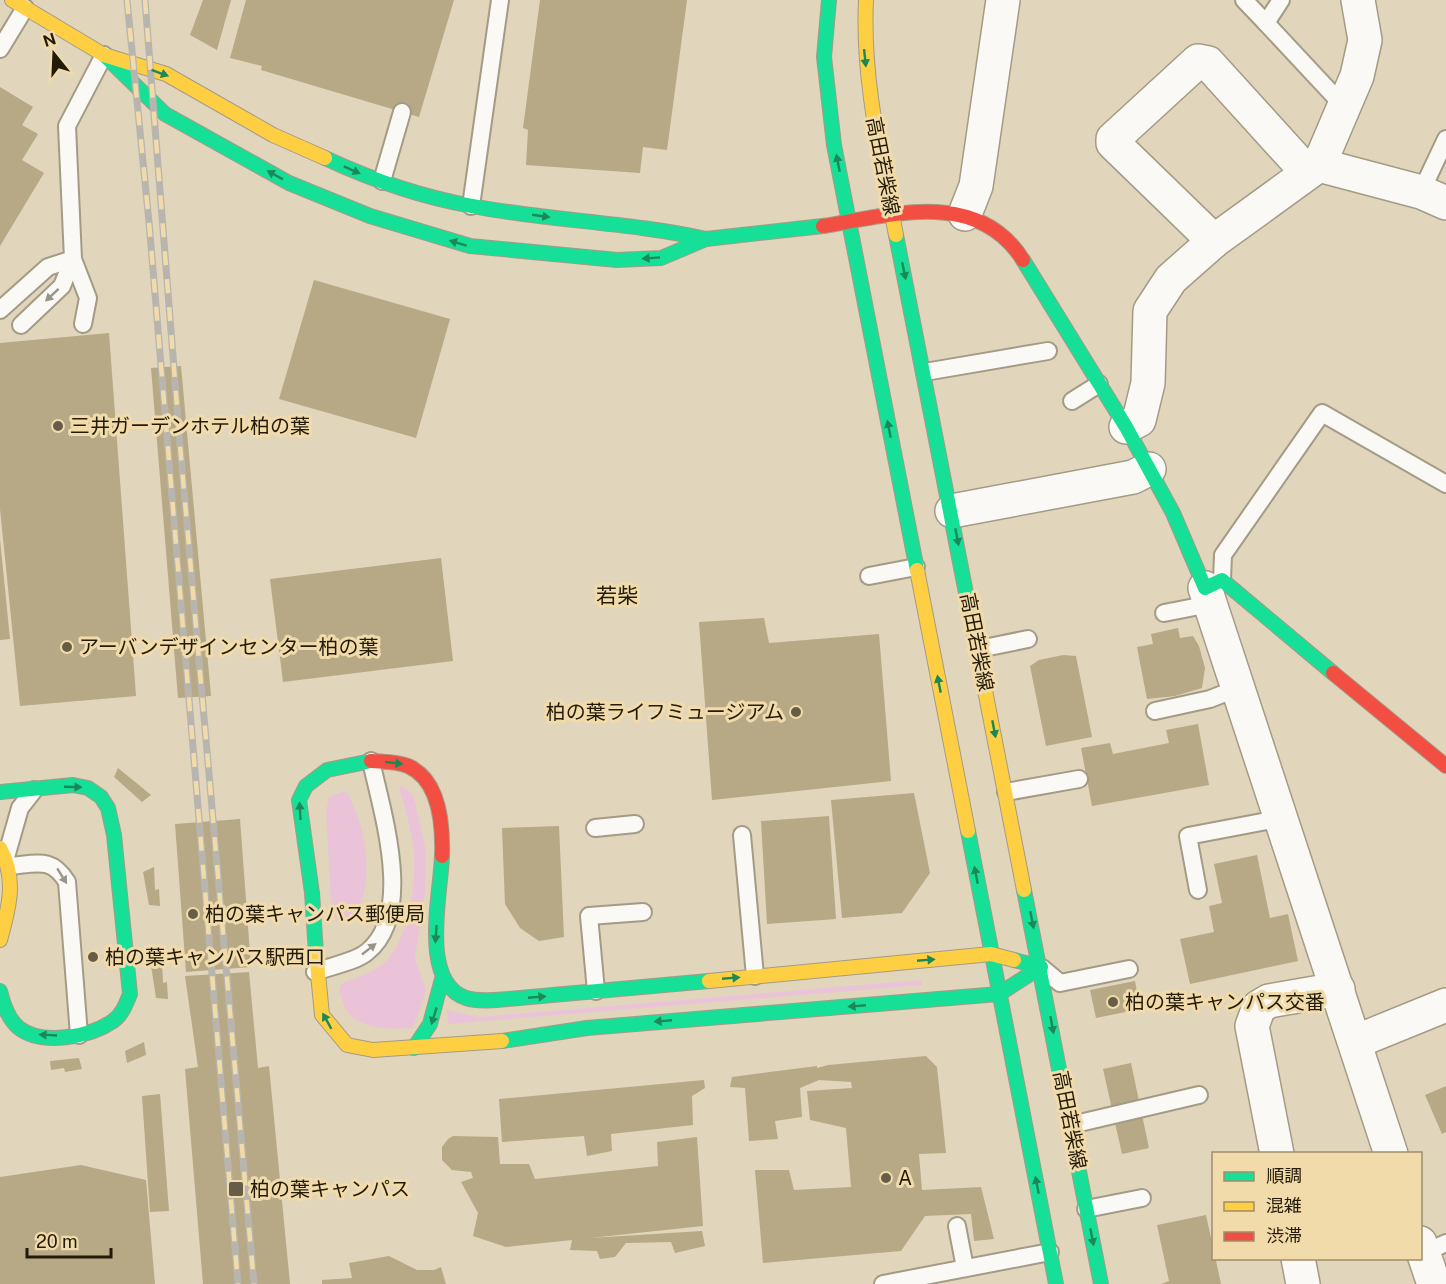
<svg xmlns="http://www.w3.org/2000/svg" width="1446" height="1284" font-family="'Public Sans','Noto Sans JP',sans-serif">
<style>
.green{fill:#eac3d9}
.building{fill:#b7a986}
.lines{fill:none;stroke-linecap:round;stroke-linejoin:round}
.lane-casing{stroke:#a49b87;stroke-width:20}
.street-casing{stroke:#a49b87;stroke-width:36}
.fast-casing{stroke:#a49b87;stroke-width:16}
.slow-casing{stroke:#a49b87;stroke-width:16}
.jam-casing{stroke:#a49b87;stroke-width:16}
.lane{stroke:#faf9f5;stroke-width:16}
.street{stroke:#faf9f5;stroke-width:33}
.fast{stroke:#16e098;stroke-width:14}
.slow{stroke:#ffcf43;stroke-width:14}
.jam{stroke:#f24e42;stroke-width:14}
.rail-casing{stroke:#b7b5ae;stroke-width:7}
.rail{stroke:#f1dbab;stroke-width:4.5;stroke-dasharray:14;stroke-linecap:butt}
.oneway{fill:#1c8757}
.oneway2{fill:#99958a}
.poi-dot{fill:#665c47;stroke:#f1dbab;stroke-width:2}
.labels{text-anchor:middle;stroke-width:6;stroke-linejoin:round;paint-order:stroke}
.street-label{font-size:20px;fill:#231b08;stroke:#f1dbab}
.poi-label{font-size:20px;fill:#231b08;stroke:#f1dbab;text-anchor:start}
.neighbourhood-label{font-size:21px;fill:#231b08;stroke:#f1dbab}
</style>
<rect width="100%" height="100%" fill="#e1d5bb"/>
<!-- green -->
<g class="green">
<path d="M402 786 413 795 426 850 425 892 415 958 426 991 413 1028C388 1029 352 1031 343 1002 340 995 338 991 341 984 354 978 372 973 383 964 409 943 418 878 413 846 411 826 404 806 399 787Z"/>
<path d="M346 791C368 831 375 879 354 921L340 924 333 913 331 903 326 810 329 797Z"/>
<path d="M922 980V985L448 1024 447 1010 478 1017Z"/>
</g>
<!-- building -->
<g class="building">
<path d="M203 0H231L217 50 190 35Z"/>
<path d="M246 0H454L419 117 261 70 262 66 230 58Z"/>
<path d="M540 0H687L667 150 643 147 640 173 526 165 528 130 523 128Z"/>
<path d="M0 87 33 107 22 125 38 134 22 160 44 173 0 246Z"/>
<path d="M314 280 450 319 416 438 279 399Z"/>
<path d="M109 333 136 696 20 706 0 509V343Z"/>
<path d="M181 366 211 696 178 698 151 368Z"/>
<path d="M0 539 10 639 0 640Z"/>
<path d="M441 558 453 661 283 682 270 579Z"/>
<path d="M764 618 769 643 879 634 891 781 712 800 699 622Z"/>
<path d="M1178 628 1180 638 1193 636 1199 646 1205 668 1202 688 1175 696 1147 699 1137 647 1153 644 1151 634Z"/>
<path d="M1063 655 1076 656 1092 737 1046 746 1030 666 1039 660Z"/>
<path d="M1198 724 1209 785 1092 806 1081 748 1110 743 1113 754 1169 743 1166 730Z"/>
<path d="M118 768 151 795 142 802 114 777Z"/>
<path d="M914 793 930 873 902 913 842 918 831 800Z"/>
<path d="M829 816 836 919 767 924 761 821Z"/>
<path d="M240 819 251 967 186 972 175 824Z"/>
<path d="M559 826 564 937 539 941 520 928 505 904 502 828Z"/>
<path d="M1257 855 1270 918 1288 914 1298 961 1190 984 1180 939 1214 932 1209 906 1222 903 1214 864Z"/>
<path d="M154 867 155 890 159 889 160 906 149 905 143 872Z"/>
<path d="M162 960 163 983 167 982 168 999 156 998 151 965Z"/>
<path d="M249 972 258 1068 269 1066 290 1284H203L185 1069 198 1067 185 976Z"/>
<path d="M1135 981 1140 1009 1096 1018 1090 990Z"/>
<path d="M144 1042 146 1055 127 1063 125 1051Z"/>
<path d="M926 1056 937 1067 946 1153 919 1154 922 1190 981 1187 994 1239 974 1241 971 1214 925 1216 901 1251 763 1263 755 1170H789L794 1190 851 1187 846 1128 810 1120 807 1091 852 1088 851 1082 819 1080 800 1088 802 1117 775 1121 778 1139 749 1141 745 1088 730 1087 732 1077 817 1066V1068L828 1065Z"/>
<path d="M79 1058 82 1069 65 1072 64 1068 51 1070 50 1061Z"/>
<path d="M1131 1063 1149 1148 1122 1154 1103 1069Z"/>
<path d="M704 1080 705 1088 692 1096 693 1125 611 1134 612 1151 587 1156 584 1136 502 1142 499 1099Z"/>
<path d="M1446 1086V1132L1442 1134 1425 1095Z"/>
<path d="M160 1094 169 1211 150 1212 142 1096Z"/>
<path d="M453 1136 498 1137 500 1164H529L535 1179 658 1166 657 1142 697 1137 703 1226 590 1238 702 1231 705 1246 675 1253 671 1242 626 1243 615 1257 600 1259 597 1251 570 1250 572 1240 506 1247 473 1236 478 1213 461 1182 473 1178 471 1172 452 1170 442 1160V1147L448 1139Z"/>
<path d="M81 1165 146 1180 155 1284H0V1177Z"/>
<path d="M1206 1215 1221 1284H1161L1169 1281 1157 1225Z"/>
<path d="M389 1256 417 1270H434L441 1267 446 1284H322V1280L352 1278 349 1263Z"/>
</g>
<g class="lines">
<defs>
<g id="lane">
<path d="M1244 0 1266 23"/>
<path d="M1281 0 1266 23 1336 98 1345 102"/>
<path d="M0 49 25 8"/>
<path d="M382 181 402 112"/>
<path d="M1421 192 1446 139"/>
<path d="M471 206 500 0"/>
<path d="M73 259 88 298 83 324"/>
<path d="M0 310 48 267 73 259 67 126 104 55"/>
<path d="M21 325 62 286 73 259"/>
<path d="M925 372 1048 351"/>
<path d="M1072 401 1099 384"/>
<path d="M869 576 916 567"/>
<path d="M1222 580 1223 555 1322 413 1446 484"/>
<path d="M1164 613 1210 604"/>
<path d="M979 649 1028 639"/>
<path d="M1155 711 1210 699 1238 688"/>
<path d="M1006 792 1079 779"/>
<path d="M595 828 635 824"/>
<path d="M742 835 755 976"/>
<path d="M6 857 20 808 34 790"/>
<path d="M9 866C36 864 51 856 67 882L79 1035"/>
<path d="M1198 890 1188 836 1267 821 1280 814"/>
<path d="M1042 968 1060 983 1129 969"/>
<path d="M315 972C331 966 355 962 367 952 415 914 382 812 371 761"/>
<path d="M596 991 589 916 643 912"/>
<path d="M1071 1125 1199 1095"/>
<path d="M1086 1209 1142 1198"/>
<path d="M957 1226 965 1268"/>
<path d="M1424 1253 1446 1243"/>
<path d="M883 1284 1050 1252"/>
</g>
<g id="street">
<path d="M1319 165 1421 192 1446 203"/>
<path d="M965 214 976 186 1003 0"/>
<path d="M1214 241 1113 143V139L1198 61 1208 63 1307 172"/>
<path d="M1126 427 1139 420 1148 383 1150 311 1171 279 1214 241 1319 165 1357 76 1365 40 1358 0"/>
<path d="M952 511 1133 477 1149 469"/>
<path d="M1205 588 1391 1154"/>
<path d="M1355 1042 1446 1005"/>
<path d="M1277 1154 1252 1026 1259 1007 1269 1001 1338 989"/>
<path d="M1420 1243 1434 1284"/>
<path d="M1298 1258 1303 1284"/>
</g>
<g id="fast">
<path d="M829 0 824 57 834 145 917 570"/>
<path d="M104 55 165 114 289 183 370 216 470 246 617 260 661 258 706 239 823 226"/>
<path d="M325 158C370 179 422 197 472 206 549 221 629 222 706 239"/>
<path d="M896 235 982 675"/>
<path d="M1023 260 1126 427 1173 513 1205 588 1222 580 1333 673"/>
<path d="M0 792 73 785 88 788 101 797 108 808 114 835 130 994C126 1004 122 1015 113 1021 90 1037 42 1046 19 1028 8 1019 3 1004 0 991"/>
<path d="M968 831 1056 1284"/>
<path d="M442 856C441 893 419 982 466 998 479 1002 494 1000 508 999L709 981"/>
<path d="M1024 890 1101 1284"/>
<path d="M316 953 312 893 299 800 306 786 327 770 371 761"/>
<path d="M502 1041 587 1028 999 994 1041 967 1014 960"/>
<path d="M414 1048 430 1024 442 979"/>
</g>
<g id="slow">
<path d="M12 0 104 55 166 74 273 135 325 158"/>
<path d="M866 0C862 80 881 156 896 235"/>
<path d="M917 570 968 831"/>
<path d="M982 675 1024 890"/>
<path d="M0 848C17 878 9 908 0 940"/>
<path d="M316 953 322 1015 347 1045 373 1050 502 1041"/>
<path d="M709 981 991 954 1014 960"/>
</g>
<g id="jam">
<path d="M823 226C891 215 978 188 1023 260"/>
<path d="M1333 673 1446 766"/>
<path d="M371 761C383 762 396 761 408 766 440 780 443 826 442 856"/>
</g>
</defs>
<!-- lane casing -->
<use href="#lane" class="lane-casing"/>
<!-- street casing -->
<use href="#street" class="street-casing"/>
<!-- fast casing -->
<use href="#fast" class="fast-casing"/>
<!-- slow casing -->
<use href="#slow" class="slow-casing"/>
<!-- jam casing -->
<use href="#jam" class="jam-casing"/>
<!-- lane -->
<use href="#lane" class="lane"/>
<!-- street -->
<use href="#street" class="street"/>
<!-- fast -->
<use href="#fast" class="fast"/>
<!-- slow -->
<use href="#slow" class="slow"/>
<!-- jam -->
<use href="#jam" class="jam"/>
<defs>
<g id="rail">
<path d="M127 0 149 222 238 1284"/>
<path d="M145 0 180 445 254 1284"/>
</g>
</defs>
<!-- rail casing -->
<use href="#rail" class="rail-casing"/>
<!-- rail -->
<use href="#rail" class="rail"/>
</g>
<!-- one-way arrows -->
<defs><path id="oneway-solid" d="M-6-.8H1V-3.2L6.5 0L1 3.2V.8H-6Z" transform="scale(1.5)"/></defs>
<g class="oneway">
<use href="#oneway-solid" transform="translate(865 58) rotate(84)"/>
<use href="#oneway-solid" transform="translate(160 73) rotate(20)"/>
<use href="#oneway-solid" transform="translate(838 163) rotate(-101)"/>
<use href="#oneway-solid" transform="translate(352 170) rotate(24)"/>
<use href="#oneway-solid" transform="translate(275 175) rotate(-151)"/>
<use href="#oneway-solid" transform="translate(541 216) rotate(8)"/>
<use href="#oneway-solid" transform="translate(458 243) rotate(-163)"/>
<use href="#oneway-solid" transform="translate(651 258) rotate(176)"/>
<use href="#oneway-solid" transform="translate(904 271) rotate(78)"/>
<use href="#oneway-solid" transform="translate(889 429) rotate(-101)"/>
<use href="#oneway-solid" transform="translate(957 537) rotate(79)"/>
<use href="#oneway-solid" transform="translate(939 684) rotate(-101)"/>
<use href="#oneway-solid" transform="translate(994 729) rotate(79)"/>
<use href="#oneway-solid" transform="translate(394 763) rotate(7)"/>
<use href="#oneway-solid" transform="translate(73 787) rotate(2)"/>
<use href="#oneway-solid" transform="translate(300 811) rotate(-93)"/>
<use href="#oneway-solid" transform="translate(976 875) rotate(-101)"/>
<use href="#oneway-solid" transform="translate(1032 920) rotate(79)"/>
<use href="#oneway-solid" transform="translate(436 934) rotate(94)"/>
<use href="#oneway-solid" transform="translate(926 960) rotate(-5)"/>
<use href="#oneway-solid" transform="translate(731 978) rotate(-5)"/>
<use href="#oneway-solid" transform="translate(537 997) rotate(-5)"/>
<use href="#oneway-solid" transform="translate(857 1006) rotate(175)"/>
<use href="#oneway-solid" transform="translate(434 1016) rotate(107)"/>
<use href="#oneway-solid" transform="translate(327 1021) rotate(-119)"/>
<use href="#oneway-solid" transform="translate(663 1021) rotate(175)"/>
<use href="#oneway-solid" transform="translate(1052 1025) rotate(80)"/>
<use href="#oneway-solid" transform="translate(48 1035) rotate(-177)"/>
<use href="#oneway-solid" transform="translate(1037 1185) rotate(-101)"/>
<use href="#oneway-solid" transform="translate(1092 1237) rotate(79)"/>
</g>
<g class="oneway2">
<use href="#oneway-solid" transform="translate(52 295) rotate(137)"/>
<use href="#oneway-solid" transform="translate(62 876) rotate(58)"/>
<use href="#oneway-solid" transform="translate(369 949) rotate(-38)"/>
</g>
<!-- markers -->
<g class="poi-dot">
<circle cx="58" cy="426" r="6"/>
<circle cx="67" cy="647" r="6"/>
<circle cx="796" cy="712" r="6"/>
<circle cx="193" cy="914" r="6"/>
<circle cx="93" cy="957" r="6"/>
<circle cx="1113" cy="1002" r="6"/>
<circle cx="886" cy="1178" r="6"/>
<rect x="228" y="1181" width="16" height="16" rx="3"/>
</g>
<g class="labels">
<!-- street labels -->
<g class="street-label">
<text transform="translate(883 166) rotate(79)" y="7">高田若柴線</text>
<text transform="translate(977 642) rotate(79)" y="7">高田若柴線</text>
<text transform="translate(1070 1120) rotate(79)" y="7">高田若柴線</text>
</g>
<!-- poi labels -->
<g class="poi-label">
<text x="70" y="433">三井ガーデンホテル柏の葉</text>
<text x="79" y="654">アーバンデザインセンター柏の葉</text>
<text x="784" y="719" text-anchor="end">柏の葉ライフミュージアム</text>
<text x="205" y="921">柏の葉キャンパス郵便局</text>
<text x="105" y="964">柏の葉キャンパス駅西口</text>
<text x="1125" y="1009">柏の葉キャンパス交番</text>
<text x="898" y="1185">A</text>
<text x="250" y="1196">柏の葉キャンパス</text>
</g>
<!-- neighbourhood labels -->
<g class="neighbourhood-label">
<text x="617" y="603">若柴</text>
</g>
</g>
<!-- legend -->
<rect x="1212" y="1152" width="210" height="108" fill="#f1dbab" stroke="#9f8e6a" stroke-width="1.5"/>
<rect x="1224" y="1172" width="30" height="9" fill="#16e098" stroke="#9f8e6a" stroke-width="1.5"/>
<text x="1266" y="1182" font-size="18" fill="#231b08">順調</text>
<rect x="1224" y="1202" width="30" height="9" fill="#ffcf43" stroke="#9f8e6a" stroke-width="1.5"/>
<text x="1266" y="1212" font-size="18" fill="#231b08">混雑</text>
<rect x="1224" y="1232" width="30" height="9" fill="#f24e42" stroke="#9f8e6a" stroke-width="1.5"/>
<text x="1266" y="1242" font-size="18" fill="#231b08">渋滞</text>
<!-- north arrow -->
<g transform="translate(54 54) rotate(342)" stroke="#f1dbab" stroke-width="4.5" paint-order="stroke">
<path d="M0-4.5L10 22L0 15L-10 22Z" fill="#231b08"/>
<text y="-9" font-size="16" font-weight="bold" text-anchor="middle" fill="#231b08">N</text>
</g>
<!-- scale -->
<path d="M27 1248v9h84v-9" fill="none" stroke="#231b08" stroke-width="3"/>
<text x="36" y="1248" font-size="18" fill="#231b08" stroke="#f1dbab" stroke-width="4.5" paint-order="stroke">20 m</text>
</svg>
